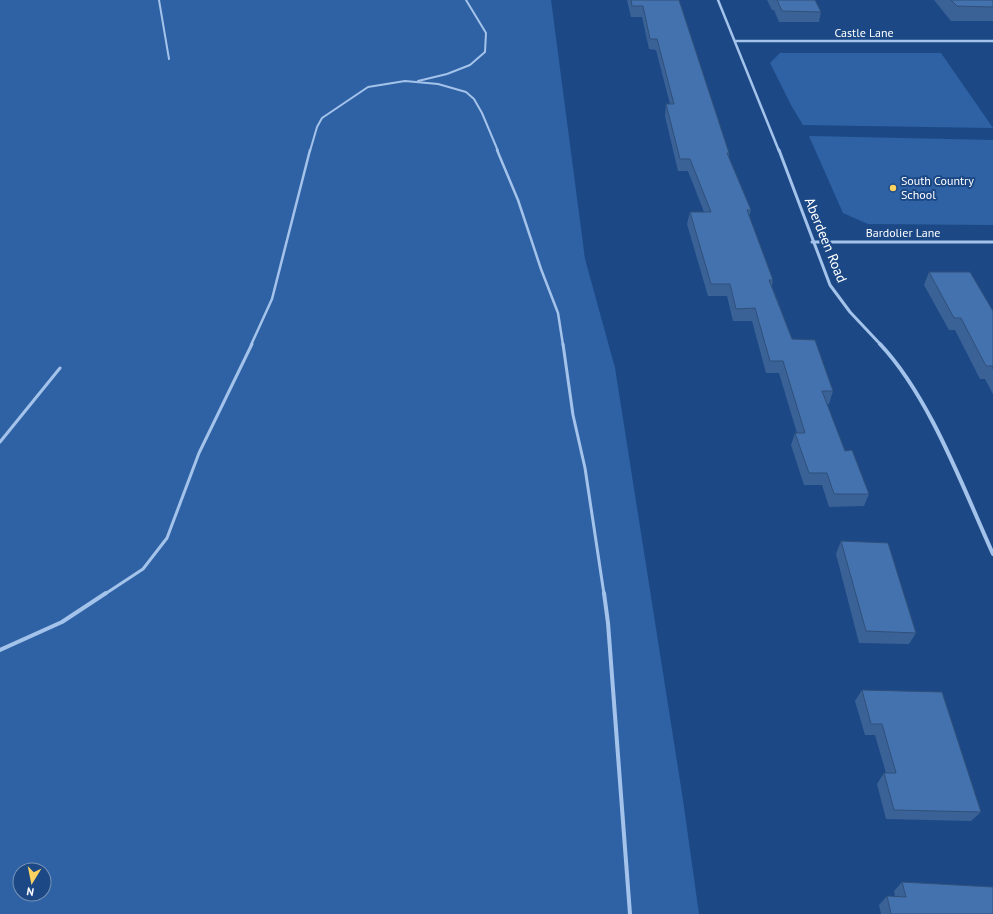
<svg xmlns="http://www.w3.org/2000/svg" width="993" height="914" font-family="'PT Sans',sans-serif">
<style>
.green{fill:#2f62a4;fill-rule:evenodd}
.lines{fill:none;stroke-linecap:round;stroke-linejoin:round}
.service-far3{stroke:#a4c3eb;stroke-width:2}
.service-far2{stroke:#a4c3eb;stroke-width:2.5}
.service-far1{stroke:#a4c3eb;stroke-width:3}
.service{stroke:#a4c3eb;stroke-width:4}
.minor-far2{stroke:#a4c3eb;stroke-width:2.5}
.minor-far1{stroke:#a4c3eb;stroke-width:3}
.minor{stroke:#a4c3eb;stroke-width:4}
.wall{fill:#3a6296}
.building{fill:#4472af;stroke:#30507a}
.poi-dot{fill:#fcd261;stroke:#1c4986;stroke-width:1.5}
.labels{text-anchor:middle;stroke-width:4;stroke-linejoin:round;paint-order:stroke}
.far-street-label{font-size:12px;fill:#fff;stroke:#1c4986}
.far-poi-label{font-size:12px;fill:#fff;stroke:#1c4986;text-anchor:start}
.street-label{font-size:14px;fill:#fff;stroke:#1c4986}
</style>
<rect width="100%" height="100%" fill="#1c4986"/>
<!-- green -->
<g class="green">
<path d="M0 0H551L585 259 615 368 683 800 699 914H0ZM20 870H44V894H20Z"/>
<path d="M780 53H941L993 128 803 125 791 105 770 63Z"/>
<path d="M809 136 993 140V225L868 224 843 213Z"/>
</g>
<g class="lines">
<!-- service-far3 -->
<g class="service-far3">
<path d="M159 0 169 59"/>
<path d="M418 81 447 74 470 65 485 52 486 33 466 0"/>
<path d="M310 151 317 127 322 118 368 87 405 81 438 84 466 92 474 99 482 113 498 151"/>
</g>
<!-- service-far2 -->
<g class="service-far2">
<path d="M497 150 518 200 541 269 558 313 563 345"/>
<path d="M251 345 272 299 310 150"/>
</g>
<!-- service-far1 -->
<g class="service-far1">
<path d="M563 344 573 415 585 468 604 594"/>
<path d="M0 442 60 368"/>
<path d="M105 594 143 569 167 538 199 453 252 344"/>
</g>
<!-- service -->
<g class="service">
<path d="M604 593 608 623 630 914"/>
<path d="M0 650 62 622 106 593"/>
</g>
<!-- minor-far2 -->
<g class="minor-far2">
<path d="M718 0 779 151"/>
<path d="M735 41H993"/>
</g>
<!-- minor-far1 -->
<g class="minor-far1">
<path d="M779 150 830 285 850 312 881 345"/>
<path d="M812 242H993"/>
</g>
<!-- minor -->
<path class="minor" d="M880 344C930 397 963 488 993 554"/>
</g>
<!-- wall -->
<g class="wall">
<path d="M627 0H679L729 153V157L751 210 749 217 773 280 772 286 792 339 833 391 829 404H827L845 451 869 494 864 506 829 507 822 485H804L791 445 795 433H797L779 373H766L752 321H733L727 296H708L687 224 690 212H704L688 171H678L665 116 666 104H670L656 50 649 49 642 17H631Z"/>
<path d="M767 0H815L821 12 819 22H779L774 10H772Z"/>
<path d="M934 0H993V21H951Z"/>
<path d="M929 272 993 311V394L985 379H980L955 330H949L924 285Z"/>
<path d="M841 541 916 633 909 644 859 643 836 554Z"/>
<path d="M862 690 981 812 971 821 886 819 877 784 884 773H886L875 735H865L855 701Z"/>
<path d="M902 882 993 914H881L879 905 887 896 895 897 894 891Z"/>
</g>
<!-- building -->
<g class="building">
<path d="M631 0H679L729 153H727L751 210H747L773 280H769L792 339 815 340 833 391H822L845 451 852 450 869 494H834L827 473H809L795 433H805L783 361H770L755 308 736 309 730 284H711L690 212H711L690 159H680L666 104H674L657 39H650L643 6H632Z"/>
<path d="M777 0H815L821 12 782 11Z"/>
<path d="M951 0H993V7L957 6Z"/>
<path d="M929 272H970L993 311V369L992 366H986L961 318H954Z"/>
<path d="M841 541 888 543 916 633 866 631Z"/>
<path d="M862 690 942 692 981 812 894 810 884 773H896L882 724H871Z"/>
<path d="M902 882 993 887V914H891L887 896 906 897Z"/>
</g>
<!-- markers -->
<circle class="poi-dot" cx="893" cy="188" r="4"/>
<g class="labels">
<!-- far-street labels -->
<g class="far-street-label">
<text x="864" y="37">Castle Lane</text>
<text x="903" y="237">Bardolier Lane</text>
</g>
<!-- far-poi labels -->
<g class="far-poi-label">
<text x="901" y="185">South Country<tspan x="901" dy="14">School</tspan></text>
</g>
<!-- street labels -->
<g class="street-label">
<text transform="translate(826 240) rotate(68)" y="5">Aberdeen Road</text>
</g>
</g>
<!-- north arrow -->
<g transform="translate(32 882) rotate(190)"><circle r="19" fill="#1c4986" stroke="#7792b6"/>
<path d="M0-3L7 15L0 10L-7 15Z" fill="#fcd261"/>
<text y="-6" font-size="11" font-weight="bold" text-anchor="middle" fill="#ffffff">N</text>
</g>
</svg>
